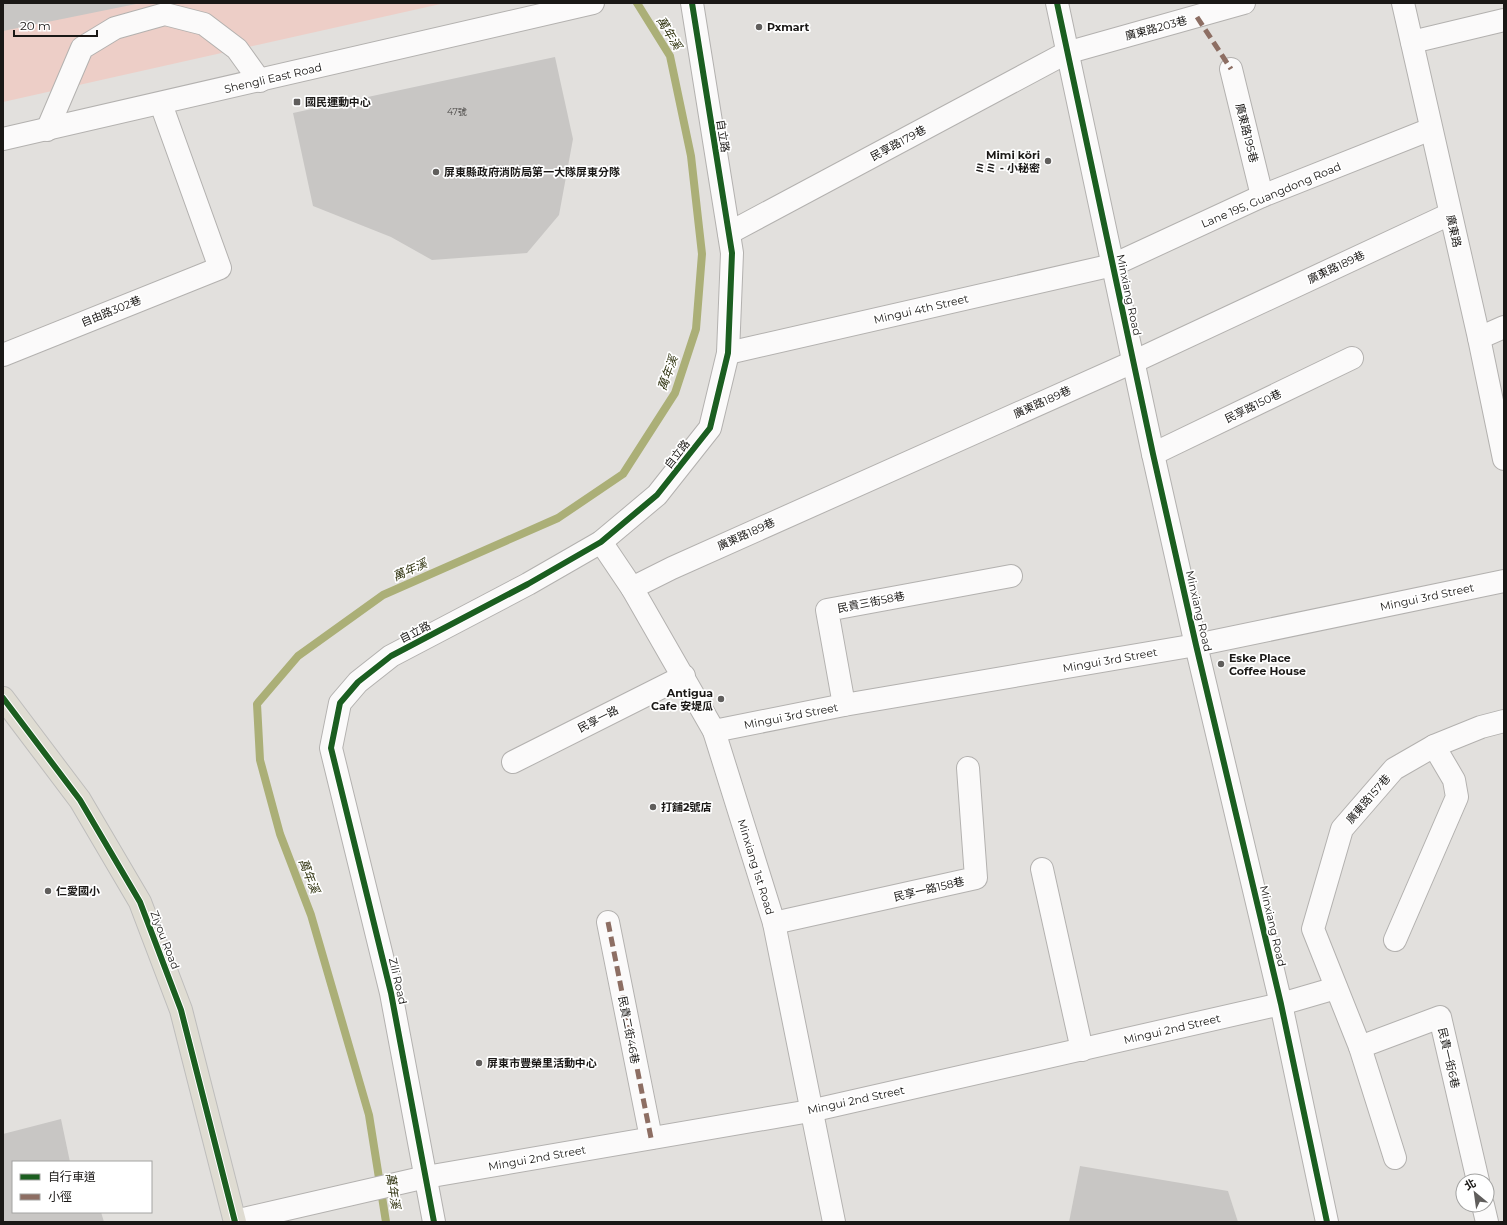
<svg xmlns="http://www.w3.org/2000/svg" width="1507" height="1225" font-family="Montserrat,'Noto Sans TC','Noto Sans JP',sans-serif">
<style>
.green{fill:#edcec7}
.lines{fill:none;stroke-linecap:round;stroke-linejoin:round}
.stream{stroke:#abaf77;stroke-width:8}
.building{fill:#c8c6c4}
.minor-casing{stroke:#b3b1af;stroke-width:24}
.major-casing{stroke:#bebdbc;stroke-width:24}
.minor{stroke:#fbfafa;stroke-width:22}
.major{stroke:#dfdcd2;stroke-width:22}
.quiet{stroke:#8d6e63;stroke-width:5;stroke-dasharray:10 5;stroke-linecap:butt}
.cycleway-casing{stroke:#fff;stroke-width:8}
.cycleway{stroke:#1b5e20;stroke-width:6}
.poi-dot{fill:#605e5c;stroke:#fff;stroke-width:1.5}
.labels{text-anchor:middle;stroke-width:3.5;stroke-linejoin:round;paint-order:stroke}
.number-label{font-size:9px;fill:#464442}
.poi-label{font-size:11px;font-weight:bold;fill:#1a1816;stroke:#fff;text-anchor:start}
.street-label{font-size:11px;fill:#1a1816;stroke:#fff}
.water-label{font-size:12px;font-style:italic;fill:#323512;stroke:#fff}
</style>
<rect width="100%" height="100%" fill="#e2e0dd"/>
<!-- green -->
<path class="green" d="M3 3H445L3 102Z"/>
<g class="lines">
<!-- stream -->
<path class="stream" d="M386 1222 369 1115 311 915 280 834 260 760 257 704 298 656 383 595 558 518 623 474 675 393 696 329 702 254 691 156 670 56 637 3"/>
</g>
<!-- building -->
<g class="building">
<path d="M3 3H136V4L3 31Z"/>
<path d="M555 57 573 139 559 215 527 253 432 260 391 237 313 206 293 113Z"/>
<path d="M61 1119 70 1162H13V1212H101L104 1222H3V1134Z"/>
<path d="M1080 1166 1228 1191 1238 1222H1069Z"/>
</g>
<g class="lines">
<defs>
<g id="minor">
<path d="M1057 3 1153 454 1196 645 1281 1004 1327 1222"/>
<path d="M1403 3 1479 338 1504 459"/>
<path d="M1412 42 1504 20"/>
<path d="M1231 69 1262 196"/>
<path d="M47 130 82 48 115 28 165 14 204 24 237 49 260 81"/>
<path d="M3 139 593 3"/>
<path d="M729 233 1066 53 1244 3"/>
<path d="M1479 338 1504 327"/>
<path d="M728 353 1113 265 1262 196 1431 129"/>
<path d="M3 355 220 268 161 104"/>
<path d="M1153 454 1352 358"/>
<path d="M601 542 632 588 714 731 774 923 834 1222"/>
<path d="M632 588 672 568 1133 362 1450 214"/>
<path d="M844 705 827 610 1011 576"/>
<path d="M714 731 844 705 1196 645 1504 581"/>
<path d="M513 762 684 676"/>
<path d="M1042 869 1082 1050"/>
<path d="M608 922 651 1138"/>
<path d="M774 923 976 878 968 768"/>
<path d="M1395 940 1457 797 1454 780 1434 746"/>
<path d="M1360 1047 1440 1017 1478 1181"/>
<path d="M1395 1158 1360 1047 1313 929 1342 829 1394 769 1434 746 1481 727 1504 721"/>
<path d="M1483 1205 1487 1222"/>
<path d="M235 1221 426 1177 810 1111 1281 1004 1336 988"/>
<path d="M434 1222 391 993 331 748 340 703 358 682 391 656 528 584 601 542 657 495 710 428 728 353 732 253 692 3"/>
</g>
<path id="major" d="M3 698 80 800 140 902 181 1010 235 1222"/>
</defs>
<!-- minor casing -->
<use href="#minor" class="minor-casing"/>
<!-- major casing -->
<use href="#major" class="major-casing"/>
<!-- minor -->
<use href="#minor" class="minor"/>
<!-- major -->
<use href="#major" class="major"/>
<!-- quiet -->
<g class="quiet">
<path d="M1197 17 1231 69"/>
<path d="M608 922 651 1138"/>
</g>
<defs>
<g id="cycleway">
<path d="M1057 3 1153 454 1196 645 1281 1004 1327 1222"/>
<path d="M3 698 80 800 140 902 181 1010 235 1222"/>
<path d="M434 1222 391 993 331 748 340 703 358 682 391 656 528 584 601 542 657 495 710 428 728 353 732 253 692 3"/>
</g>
</defs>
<!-- cycleway casing -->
<use href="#cycleway" class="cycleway-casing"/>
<!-- cycleway -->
<use href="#cycleway" class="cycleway"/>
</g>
<!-- markers -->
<g class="poi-dot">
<circle cx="759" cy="27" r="4"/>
<rect x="293" y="98" width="8" height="8" rx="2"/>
<circle cx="1048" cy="161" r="4"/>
<circle cx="436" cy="172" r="4"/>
<circle cx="1221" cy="664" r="4"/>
<circle cx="721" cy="699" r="4"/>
<circle cx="653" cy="807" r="4"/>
<circle cx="48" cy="891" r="4"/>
<circle cx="479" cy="1063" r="4"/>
</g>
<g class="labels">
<!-- number labels -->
<g class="number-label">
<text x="457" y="115">47號</text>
</g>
<!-- poi labels -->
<g class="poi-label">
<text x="767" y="31">Pxmart</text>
<text x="305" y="106">國民運動中心</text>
<text x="1040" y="159" text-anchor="end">Mimi köri<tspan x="1040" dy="13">ミミ - 小秘密</tspan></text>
<text x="444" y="176">屏東縣政府消防局第一大隊屏東分隊</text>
<text x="1229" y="662">Eske Place<tspan x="1229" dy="13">Coffee House</tspan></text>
<text x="713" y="697" text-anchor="end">Antigua<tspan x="713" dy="13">Cafe 安堤瓜</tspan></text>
<text x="661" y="811">打舖2號店</text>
<text x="56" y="895">仁愛國小</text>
<text x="487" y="1067">屏東市豐榮里活動中心</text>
</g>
<!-- street labels -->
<g class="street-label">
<text transform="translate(1156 28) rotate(-15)" y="4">廣東路203巷</text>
<text transform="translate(273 78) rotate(-13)" y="4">Shengli East Road</text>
<text transform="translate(1247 133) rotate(76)" y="4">廣東路195巷</text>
<text transform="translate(723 136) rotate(81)" y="4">自立路</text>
<text transform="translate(898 143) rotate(-28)" y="4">民享路179巷</text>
<text transform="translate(1271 195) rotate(-23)" y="4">Lane 195, Guangdong Road</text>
<text transform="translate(1454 231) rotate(77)" y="4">廣東路</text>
<text transform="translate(1336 267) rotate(-25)" y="4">廣東路189巷</text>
<text transform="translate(1129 295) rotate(78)" y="4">Minxiang Road</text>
<text transform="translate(921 309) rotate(-13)" y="4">Mingui 4th Street</text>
<text transform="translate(111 311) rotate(-22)" y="4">自由路302巷</text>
<text transform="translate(1042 402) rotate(-24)" y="4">廣東路189巷</text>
<text transform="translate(1253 406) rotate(-26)" y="4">民享路150巷</text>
<text transform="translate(677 454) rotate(-52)" y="4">自立路</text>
<text transform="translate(746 534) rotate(-24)" y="4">廣東路189巷</text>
<text transform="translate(1427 597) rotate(-12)" y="4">Mingui 3rd Street</text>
<text transform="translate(871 602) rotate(-11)" y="4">民貴三街58巷</text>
<text transform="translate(1199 611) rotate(77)" y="4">Minxiang Road</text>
<text transform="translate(415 632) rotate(-27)" y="4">自立路</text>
<text transform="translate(1110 660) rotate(-10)" y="4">Mingui 3rd Street</text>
<text transform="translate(791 716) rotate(-11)" y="4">Mingui 3rd Street</text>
<text transform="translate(598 719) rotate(-27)" y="4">民享一路</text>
<text transform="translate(1368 799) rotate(-49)" y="4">廣東路157巷</text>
<text transform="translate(756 867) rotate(73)" y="4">Minxiang 1st Road</text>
<text transform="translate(929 889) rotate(-13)" y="4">民享一路158巷</text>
<text transform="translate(1273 926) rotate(77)" y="4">Minxiang Road</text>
<text transform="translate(165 940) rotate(69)" y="4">Ziyou Road</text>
<text transform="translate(398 981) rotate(77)" y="4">Zili Road</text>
<text transform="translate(1172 1029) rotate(-13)" y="4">Mingui 2nd Street</text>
<text transform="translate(629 1030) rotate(79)" y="4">民貴二街46巷</text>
<text transform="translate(1449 1058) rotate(77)" y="4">民貴一街6巷</text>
<text transform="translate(856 1100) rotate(-12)" y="4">Mingui 2nd Street</text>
<text transform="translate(537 1158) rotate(-10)" y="4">Mingui 2nd Street</text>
</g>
<!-- water labels -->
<g class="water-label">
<text transform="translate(669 33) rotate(59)" y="4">萬年溪</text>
<text transform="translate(668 373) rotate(-70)" y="4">萬年溪</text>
<text transform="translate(410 570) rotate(-24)" y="4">萬年溪</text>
<text transform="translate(309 876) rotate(69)" y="4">萬年溪</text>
<text transform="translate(393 1191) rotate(81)" y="4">萬年溪</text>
</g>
</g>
<!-- border -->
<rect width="1507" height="1225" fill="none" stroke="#1a1816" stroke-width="8"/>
<!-- legend -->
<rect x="12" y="1161" width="140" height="52" fill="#ffffff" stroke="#a3a3a2"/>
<rect x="20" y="1174" width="20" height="6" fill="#1b5e20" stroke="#a3a3a2"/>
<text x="48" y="1181" font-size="12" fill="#1a1816">自行車道</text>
<rect x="20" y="1194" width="20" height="6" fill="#8d6e63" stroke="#a3a3a2"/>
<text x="48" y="1201" font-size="12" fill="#1a1816">小徑</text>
<!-- north arrow -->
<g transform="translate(1475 1193) rotate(331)"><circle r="19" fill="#ffffff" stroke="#a3a3a2"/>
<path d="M0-3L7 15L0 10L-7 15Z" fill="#605e5c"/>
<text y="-6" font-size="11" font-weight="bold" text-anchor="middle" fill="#1a1816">北</text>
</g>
<!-- scale -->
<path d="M14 30v6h83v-6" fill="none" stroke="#1a1816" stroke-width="2"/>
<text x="20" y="30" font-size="12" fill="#1a1816" stroke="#ffffff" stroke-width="3" paint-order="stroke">20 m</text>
</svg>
